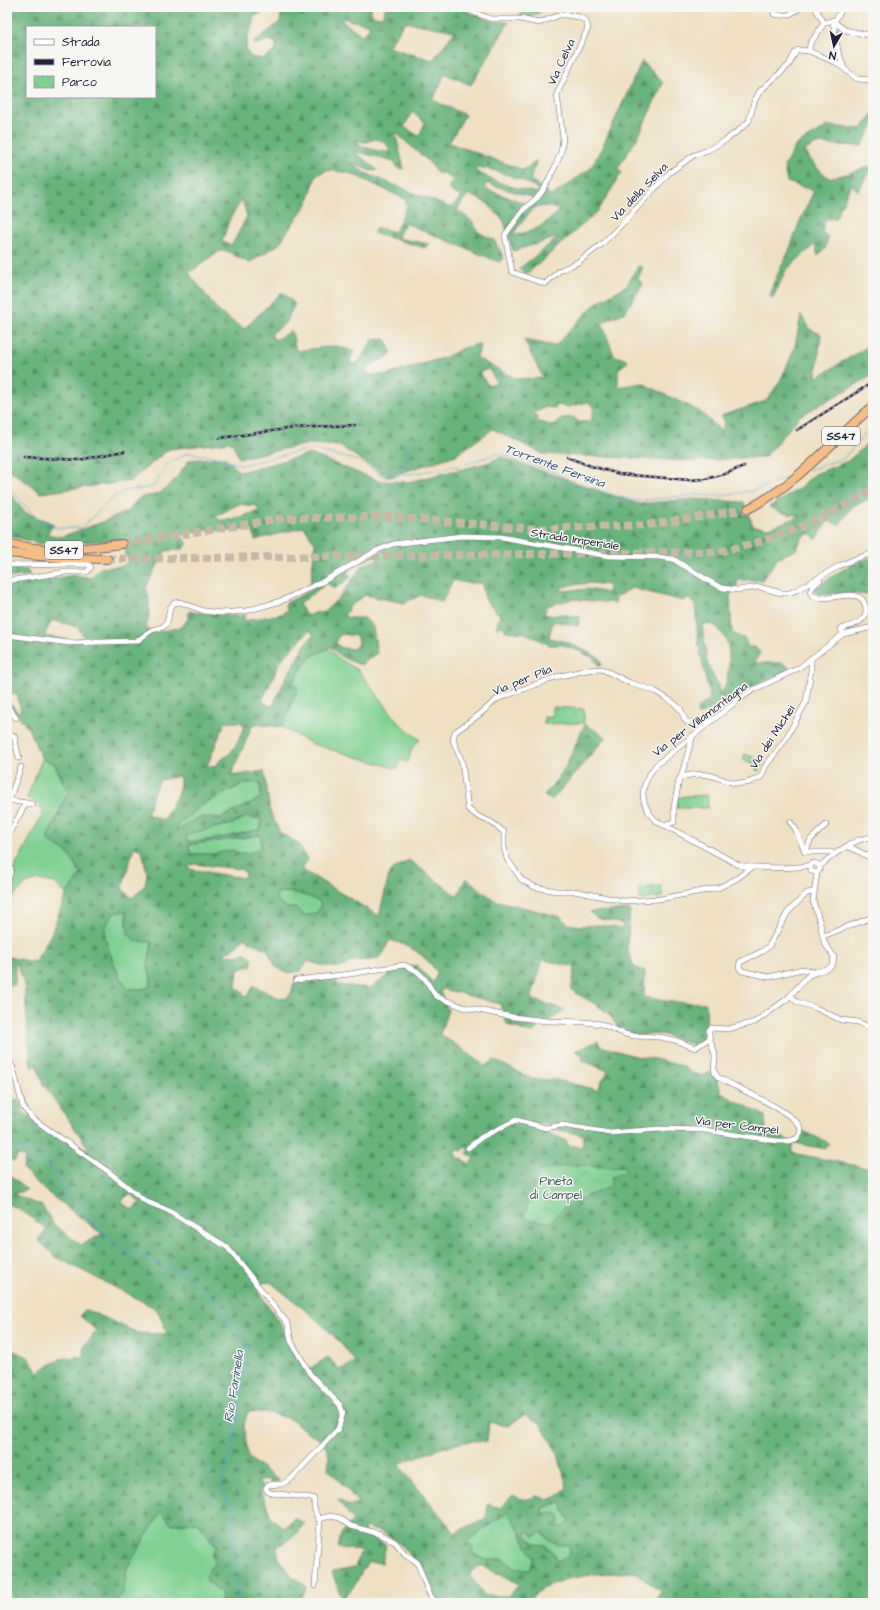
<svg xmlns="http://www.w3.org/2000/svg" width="880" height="1610" font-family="'Architects Daughter',sans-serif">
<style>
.grass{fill:#80d091;stroke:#517966}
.forest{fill:url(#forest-firs);stroke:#456a5b;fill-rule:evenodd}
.cemetery{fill:url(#cemetery-stones);stroke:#517966}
.park{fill:url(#park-crowns);stroke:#517966}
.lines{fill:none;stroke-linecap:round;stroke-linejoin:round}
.stream{stroke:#5aa5d2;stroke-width:1}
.highway-tunnel{stroke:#c6baa7;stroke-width:8;stroke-dasharray:8 4;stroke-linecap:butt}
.minor-casing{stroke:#6a646a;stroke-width:6}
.highway-casing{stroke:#6a646a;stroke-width:10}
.minor{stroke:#fff;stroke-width:5}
.highway{stroke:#f6be86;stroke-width:8}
.rail-casing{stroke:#22223b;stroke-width:2.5}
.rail{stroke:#f6f6f2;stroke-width:1;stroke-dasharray:3;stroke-linecap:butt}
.labels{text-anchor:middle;stroke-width:3;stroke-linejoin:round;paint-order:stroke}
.shield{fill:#f6f6f2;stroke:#626272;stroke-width:1}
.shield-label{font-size:11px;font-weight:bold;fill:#22223b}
.street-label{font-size:12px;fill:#22223b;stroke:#f6f6f2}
.park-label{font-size:12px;fill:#3e5655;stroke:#f6f6f2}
.water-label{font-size:13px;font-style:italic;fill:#385677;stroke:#f6f6f2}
</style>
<defs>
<pattern id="forest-firs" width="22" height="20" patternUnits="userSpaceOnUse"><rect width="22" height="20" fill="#68b27b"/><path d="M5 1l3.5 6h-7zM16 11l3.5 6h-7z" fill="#559066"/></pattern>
<pattern id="cemetery-stones" width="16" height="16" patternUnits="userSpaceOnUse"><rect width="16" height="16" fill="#80d091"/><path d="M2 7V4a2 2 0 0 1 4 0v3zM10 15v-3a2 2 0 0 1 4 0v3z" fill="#6eb27e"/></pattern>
<pattern id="park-crowns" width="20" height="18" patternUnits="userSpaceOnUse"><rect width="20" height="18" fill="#80d091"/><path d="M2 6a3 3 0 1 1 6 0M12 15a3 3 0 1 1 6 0" fill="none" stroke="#6eb27e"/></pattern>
</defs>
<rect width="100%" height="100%" fill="#f6f6f2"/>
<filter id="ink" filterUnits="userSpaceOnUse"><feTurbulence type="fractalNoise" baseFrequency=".025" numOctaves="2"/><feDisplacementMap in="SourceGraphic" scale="8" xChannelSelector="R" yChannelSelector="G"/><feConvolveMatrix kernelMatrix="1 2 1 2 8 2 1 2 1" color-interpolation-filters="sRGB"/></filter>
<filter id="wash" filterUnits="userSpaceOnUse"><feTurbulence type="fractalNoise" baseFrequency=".012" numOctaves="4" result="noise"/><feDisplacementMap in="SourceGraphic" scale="16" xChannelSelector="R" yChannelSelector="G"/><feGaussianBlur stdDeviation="0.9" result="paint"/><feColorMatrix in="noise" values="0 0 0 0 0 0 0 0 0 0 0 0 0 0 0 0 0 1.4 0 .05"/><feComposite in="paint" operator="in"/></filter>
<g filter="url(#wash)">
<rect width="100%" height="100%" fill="#efe0c2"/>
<!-- grass -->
<g class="grass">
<path d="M328 648 341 660 358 670 399 723 420 740 412 748 408 762 400 760 398 769 312 744 282 727 298 688 293 682 310 657Z"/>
<path d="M745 754 764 761 759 771 756 770 758 764 743 760Z"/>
<path d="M42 759 54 763 68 793 47 839 68 853 81 874 66 895 55 883 39 880 26 884 9 900 14 869 44 811 33 800 27 798Z"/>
<path d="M260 782 261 798 221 818 200 817 176 831 178 824 207 802 245 783Z"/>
<path d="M708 795V808H676L677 798 686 796Z"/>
<path d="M246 817 261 819V829C237 835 214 840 189 842L186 838 191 833 232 824Z"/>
<path d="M261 835V848C251 853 243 856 232 850L213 854H191L188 845Z"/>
<path d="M278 892C295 892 305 894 320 902L321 908 316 913 305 916 296 908H287L275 899Z"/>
<path d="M127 910V926L135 941H152L148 967 151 978 150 987 142 989H127C119 974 104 946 105 930 105 925 111 918 114 913Z"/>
<path d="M561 1502 564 1511 570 1520 563 1527 557 1526 543 1513V1508Z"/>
<path d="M161 1511 172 1524 197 1522 217 1547 212 1554 222 1594 221 1603H115L123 1592 127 1568Z"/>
<path d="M507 1513 512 1518 534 1558 530 1570 516 1569 503 1559H486L472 1553V1546L465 1541Z"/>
<path d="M528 1531 539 1533 541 1532 554 1543 570 1544V1554L557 1561 555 1554 545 1545 538 1544 528 1539 526 1534Z"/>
</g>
<!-- forest -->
<g class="forest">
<path d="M7 7H272L253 17V25L248 35 246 50 251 57 263 59 276 50V42L268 40 256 45 254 42 280 22 282 7H372L371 10 372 16 382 17 386 7H455L492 21 509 22 471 85 445 74 433 100 465 115 449 143 523 170 537 161 532 173 531 180 552 196 591 168 605 141 642 61 663 83 638 137 618 168 622 172 598 211 527 274 519 269 559 237 513 251 504 221 487 203 468 194 457 210 473 222 478 232 494 240 504 258 499 262 405 223 397 238 429 244 425 248 374 233 375 229H384L395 232 407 206 405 199 350 173 327 170 316 175 308 202 278 245 249 263 225 250 218 252 189 273 219 312 244 329 282 292 295 304 285 323 271 334 275 340 292 331 296 351 335 346 354 351 349 362 356 365 373 340 385 339 392 354 366 368 369 375H386L446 357 461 349 481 343 477 358 516 379 543 378 524 340 555 346 596 303 626 286 638 266 643 267 638 279 643 284 625 312 602 323 614 355 629 361 618 369V387L642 383 699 411 721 431 725 422 721 416 766 401 779 383 788 364 795 346 801 315 811 330 821 334 816 378 867 347 873 338V375L800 416 765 457 694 461 543 454 493 429 456 455 388 477 340 446 309 444 239 458 232 442 169 449 130 481 41 493 7 468ZM343 18C351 22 361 21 370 25L369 28 362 35 342 21ZM405 22 455 31 433 60 388 47ZM27 27H155V97H27ZM412 112 425 123 419 136 404 127ZM395 132 430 163 437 173H444L453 180 449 186V190L461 197 451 208 365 173 348 162 371 171 377 170 354 151 394 161 397 168 404 169ZM375 139C384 140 388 145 391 152 380 152 364 149 355 141L367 142ZM478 167C499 171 521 178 539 190L538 193C516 188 492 183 474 169ZM486 183 531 197H535L533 206 485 189ZM242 200 247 216 232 245 222 242 230 218ZM546 206 560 210C544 226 535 232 512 235L533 208ZM489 369 497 383H496L488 385 479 372ZM588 402 594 408 591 422H579L573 417 561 418 553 426 536 421 537 417 533 413 546 407 555 408 558 405 568 407Z"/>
<path d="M533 7H538L537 9 540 12 529 18 518 17 524 10Z"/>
<path d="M873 113V126L862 146 816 144 804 151 816 167 829 178 847 174 873 165 858 191 851 184 836 218 825 220 822 231 828 237 825 249 818 256 815 244 786 270 773 298 770 297 773 284 789 251 799 223 814 191 787 182 784 167 796 145 828 126 862 129Z"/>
<path d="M873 435V497L853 506 839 525 828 521 816 540 811 533 803 536 796 550 779 557 762 580H738L737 586 730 596 732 633 745 639 748 647H754L760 651 755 663H782L792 669 747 689 720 706 698 715 697 709 710 698 698 641 695 605 688 598 683 601 632 588 616 597 615 603 572 599 547 606 544 614 552 616 561 614 580 617 578 626 553 621 549 638 567 642 600 658 602 665H598L593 657 586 655 582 652 562 645H550L525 633 506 631 503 626 496 628 500 615C487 604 484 600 482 583H466L453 580 442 602 421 595 404 603 365 595 350 606 344 615 348 618H365L373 627 377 653 361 665 345 659 330 647 310 657 293 682 298 688 282 727 253 724 231 776 264 771 270 811 280 833 298 843 308 860 301 869 379 916 390 871 409 860 457 896 466 878 494 900 561 917 568 924 579 926 599 925 623 929V924L596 918 590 912 630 910 627 948 634 967 645 971 644 997 671 1002 706 1003 707 1037 694 1045 661 1034 636 1035 619 1030C611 1010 589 1001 571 990L575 967 543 960 531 999 565 1010 531 1033 507 1025 500 1004 444 989 440 991 448 1010 440 1034 486 1066 494 1060 532 1079 557 1080 597 1090 608 1071 582 1060 583 1055 575 1051 598 1041 600 1046 635 1056 655 1059 682 1066 691 1073 703 1076 710 1072 718 1081 721 1093 765 1116 766 1130 794 1143 792 1153 873 1169V1603H652L661 1592 635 1572 596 1574 563 1580 544 1587 529 1600 518 1597 503 1603H441L430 1595 425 1575 403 1546 382 1532 364 1527 365 1535 386 1545 382 1563 369 1562 363 1569 354 1587 342 1599 332 1572 355 1568 361 1550 338 1548 341 1534 353 1520 337 1499 350 1506 358 1503 348 1490 328 1469C333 1441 318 1440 298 1426L295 1421 270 1413 248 1411 244 1425 248 1457 279 1481 270 1483 268 1479 258 1482 264 1488 260 1490 267 1506 271 1518 284 1528 294 1518 305 1523 294 1536 277 1547 279 1560 293 1577 307 1587C305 1593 300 1597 299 1603H221L222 1594 204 1578 214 1563 212 1554 217 1546 197 1522 172 1524 161 1512 127 1568 123 1592 115 1603H7V1348L28 1357 38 1372 60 1359 85 1356 83 1347 97 1331 80 1316 85 1309 138 1333 167 1334 159 1313 155 1308 56 1257 38 1240 47 1229 18 1208 7 1204V1173L27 1190 13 1194 42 1206 54 1225 81 1245 102 1234 43 1189 23 1169 25 1158 18 1155 14 1162 7 1156V1104L18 1099 23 1112 47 1133 90 1150 43 1084 37 1065 31 1067 24 983 17 964 15 963V985H7V957L35 962 51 934 66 895 81 874 68 853 47 839 68 792 54 763 42 759 28 728 7 702V699L18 712 21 711 17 694 7 695V584L32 579 34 582 75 575 91 578 100 568 123 566 128 561 121 540 50 544 37 543 7 535V488L24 512 54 524 47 534 61 537 105 521 130 510C139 490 150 500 161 492 173 484 181 472 189 460L225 457 240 472 310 454 379 481 408 482 487 463 501 457 638 504 692 499 744 502 753 526 769 528 801 516 782 513 769 507 798 489 815 474 848 461 863 448ZM239 504 257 506 259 511 234 519 220 520 216 516ZM304 527 315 543 310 591 286 603 285 607 288 609 281 614 243 621 246 615C231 617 217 614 202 613 197 612 195 613 190 611L188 612V619L181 627 153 633 146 627C151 613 150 601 146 587L165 551 183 549 188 544 181 535 202 530 229 531 252 529 255 540ZM378 554V559L362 566 341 596 323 613 318 612 307 616 299 604 327 583 334 589 351 577 347 572 358 564ZM591 583 609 585 608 593 587 589 561 591V588L570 585ZM52 620 77 627 85 638 73 640 44 636ZM702 624 714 625C718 629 723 634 726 639 732 657 729 678 722 694L707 663ZM309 631 314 634 305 645 287 676 272 707 262 701 281 660ZM342 634 356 636 359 644 353 649 342 648 336 644 337 638ZM225 722H240L245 726C241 735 237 744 231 752 226 758 218 760 215 767L207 766ZM179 776C184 790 169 808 163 820L147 814 154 791 160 780ZM260 782 261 798 221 818 200 817 176 831 178 824 207 802 245 783ZM246 817 261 819V829C237 835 214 840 189 842L186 838 191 833 232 824ZM261 835V848C251 853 243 856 232 850L213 854H191L188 845ZM134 847 142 850 147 874 145 885 132 898 122 889ZM194 864 240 869 246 873 243 878 189 869V866ZM278 892C295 892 305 894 320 902L321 907 316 913 305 916 296 908H287L276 899ZM126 911 128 934 135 941 152 942 148 967 151 978 150 987 142 989H127C118 974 104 946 105 930 105 925 111 918 114 913ZM245 937 250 942 267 949 276 967 288 973 300 971 308 961C317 964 333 969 342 967 346 967 349 962 353 961 361 959 371 962 378 958 386 954 385 946 390 940 410 945 425 955 437 972L434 983 416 965 393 971 371 988 338 985 335 977 294 983 291 994 285 999 274 996 254 986 247 997 236 987 238 970 252 965V958L244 952 240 956 222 955 237 946ZM538 1124H549L550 1128 584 1135 582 1147 567 1145V1141L537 1128ZM465 1147 469 1150 467 1153 474 1158 470 1164 460 1158 459 1159 454 1153 457 1149 462 1151ZM130 1194 140 1202 133 1210 122 1203 124 1198ZM270 1282C300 1306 334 1330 355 1362L340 1370 328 1357 306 1371 280 1324 254 1284ZM524 1415 540 1423 558 1454 567 1487C557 1498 552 1502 537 1496 527 1500 523 1501 513 1495L500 1508 488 1504 486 1518 455 1533 398 1464C417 1457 469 1435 487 1442L489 1422 508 1426ZM561 1502 564 1511 570 1520 563 1527 557 1526 560 1520 558 1514 543 1513V1508ZM507 1513 512 1518 534 1558 530 1570 516 1569 503 1559H486L472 1553V1546L466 1542ZM528 1531 535 1537 541 1532C553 1542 553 1548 569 1544L570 1554 557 1561 555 1554 544 1545 538 1544 528 1539 526 1534ZM482 1566 520 1584 509 1596H485L470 1576 471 1571Z"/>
<path d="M873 557V592C860 597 857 592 845 593 834 593 826 595 816 594L814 589C833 576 850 563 873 557Z"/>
<path d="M7 568 27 570 30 575 7 578Z"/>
<path d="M585 724 606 737 552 800 544 796 564 770Z"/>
<path d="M803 1131 829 1143 825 1149 795 1143Z"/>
</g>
<!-- cemetery -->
<path class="cemetery" d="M661 886 663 897 640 900 638 888Z"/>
<!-- park -->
<g class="park">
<path d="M552 707 584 709V723L544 724V717L551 718Z"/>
<path d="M575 1165 615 1168 623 1166 626 1172 611 1177 610 1187C587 1196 566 1200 551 1222L528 1220 524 1214 535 1188 538 1172 558 1167Z"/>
</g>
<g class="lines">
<!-- stream -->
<g class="stream">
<path d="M809 470 844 458 873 424"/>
<path d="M403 474 408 441"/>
<path d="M7 482C19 499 32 519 53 527 61 529 73 528 81 528L115 496 125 491 153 487 168 463 188 453 212 456 241 465 310 449 359 461 386 478 458 466 500 453 544 468 586 488 636 501 694 495 723 496 754 490 789 477"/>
<path d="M7 1146 13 1149 27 1150 57 1174 62 1192 113 1243 181 1272 219 1307 248 1345 238 1416 231 1456 221 1485 235 1514 232 1540 239 1603"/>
</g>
</g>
</g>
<g filter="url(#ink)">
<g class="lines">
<!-- highway-tunnel -->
<g class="highway-tunnel">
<path d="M122 544 285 518 392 517 535 529 647 525 748 509"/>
<path d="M107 559 713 552C771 544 823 519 873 490"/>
</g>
<defs>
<g id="minor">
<path d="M460 7 491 19H520L539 23 560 15H566L579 17 586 21 588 28 557 94 563 138 561 152 556 165 544 189 538 197 524 209 505 235 512 272 545 284 559 271 578 262 602 244 625 221 669 173 694 155 708 150 726 140 739 130 749 121 754 102 760 91 789 65 795 53 798 50 809 51 837 63 857 79 873 80"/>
<path d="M773 7 774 14C787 17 790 15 801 7"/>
<path d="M815 7 824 23"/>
<path d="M833 21 838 51 844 68"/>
<path d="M833 21 845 30 873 36"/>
<path d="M824 23 836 19 843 7"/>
<path d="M809 51 810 44 824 23"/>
<path d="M7 565 88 564 91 567 87 572H66L7 581"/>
<path d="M820 580C815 584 812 586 810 592 820 610 863 579 866 609 867 623 851 625 841 629L843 634"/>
<path d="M7 635 69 643 137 641 152 630 163 627 167 623 170 608 174 603 180 602 204 611 221 613 246 611 281 601 322 582 378 550 393 544 462 536 501 537 608 556 658 557 673 559 714 584 723 588 737 590 759 587 781 593H789L797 590 839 566 855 559 873 553"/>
<path d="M7 706 16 718"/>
<path d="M714 719 699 722H687L685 720 681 710 674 703 655 691 630 683 602 669 587 670 556 677 497 699 480 714 455 732 453 740 462 762 468 809 479 817 491 822 504 832V847L507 859 522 880 535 887 556 891H574L623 901 660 899 718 888 736 879 751 868"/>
<path d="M7 735 14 736 19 758"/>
<path d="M693 735 681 777C692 774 702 773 713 776 725 780 736 786 750 782 753 781 757 778 761 777L765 767 785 740 806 702 811 670V658"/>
<path d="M7 800 33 804"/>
<path d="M9 800 21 767"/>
<path d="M790 822 795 828 805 852H831L834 855"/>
<path d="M663 825 674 822V807L679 780 681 777"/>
<path d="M7 837 26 803"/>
<path d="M847 847 852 848 873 859"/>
<path d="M805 852 811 839 826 825"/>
<path d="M810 865 811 871 817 873 820 869V866C834 854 854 838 873 837"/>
<path d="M820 866 815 863C813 863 811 864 809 865 800 869 749 868 739 865L655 820C637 801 641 784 656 765L732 705 751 691 799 668 843 634 873 627"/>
<path d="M813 892 807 893 788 912 769 946 763 951 740 962 739 967 742 971 769 977 802 969 816 972"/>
<path d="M7 900V885L11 869"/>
<path d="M823 936 873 917"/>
<path d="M296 980 350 974 404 965 417 971 425 979 435 995 440 998 463 1007 513 1017 547 1021 585 1022 601 1024 625 1034 634 1036 659 1037 675 1040 695 1048 709 1039"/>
<path d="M791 996 797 1002 816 1008 841 1020 858 1022 873 1029"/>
<path d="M7 1057 13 1068 23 1107 32 1118 109 1172 145 1201 167 1210 227 1247 288 1324 291 1341 310 1374 340 1405 343 1413 338 1429 291 1479 282 1484 268 1485 266 1488 267 1491 271 1493 312 1498 314 1499V1507L318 1519 331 1516 340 1518 351 1526 380 1534 395 1542 405 1554 417 1562 428 1591 432 1598 440 1603"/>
<path d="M468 1148 482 1137 516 1120 546 1128 562 1125 610 1133 659 1129 704 1130 777 1141H789L796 1139 800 1134 801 1129C797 1113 735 1087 719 1078 709 1069 718 1062 714 1051 712 1044 708 1039 709 1030L711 1028 728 1029 755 1022 787 999 808 976 816 972 829 968 833 964 834 957 824 942 820 923 813 901 817 873"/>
<path d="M315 1586 320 1520"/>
</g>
<g id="highway">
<path d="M748 509C799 483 831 442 873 406"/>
<path d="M7 543C45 553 83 549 122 544"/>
<path d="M7 553 62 558 107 559"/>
</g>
</defs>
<!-- minor casing -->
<use href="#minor" class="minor-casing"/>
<!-- highway casing -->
<use href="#highway" class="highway-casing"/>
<!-- minor -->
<use href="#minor" class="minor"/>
<!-- highway -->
<use href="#highway" class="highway"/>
<defs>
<g id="rail">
<path d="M797 430 873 382"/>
<path d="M220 438 294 428 355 425"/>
<path d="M24 457 79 460 124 451"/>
<path d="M567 457 591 466 619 474 689 480 705 479 725 474 744 466"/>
</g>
</defs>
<!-- rail casing -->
<use href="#rail" class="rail-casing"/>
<!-- rail -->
<use href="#rail" class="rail"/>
</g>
</g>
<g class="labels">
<!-- shield labels -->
<g class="shield">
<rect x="822" y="427" width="38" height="18" rx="3"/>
<rect x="45" y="541" width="38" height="18" rx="3"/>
</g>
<g class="shield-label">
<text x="841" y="440">SS47</text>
<text x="64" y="554">SS47</text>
</g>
<!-- street labels -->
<g class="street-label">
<text transform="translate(561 62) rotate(-65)" y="4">Via Celva</text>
<text transform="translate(639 192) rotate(-46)" y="4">Via della Selva</text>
<text transform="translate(575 539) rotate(9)" y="4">Strada Imperiale</text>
<text transform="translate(522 680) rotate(-22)" y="4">Via per Pila</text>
<text transform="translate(700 719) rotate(-37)" y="4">Via per Villamontagna</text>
<text transform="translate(772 737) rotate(-57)" y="4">Via dei Michei</text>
<text transform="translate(737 1125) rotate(7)" y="4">Via per Campél</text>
</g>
<!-- park labels -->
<g class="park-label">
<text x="556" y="1185">Pineta<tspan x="556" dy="14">di Campel</tspan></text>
</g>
<!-- water labels -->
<g class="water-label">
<text transform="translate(555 465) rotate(20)" y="5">Torrente Fersina</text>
<text transform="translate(233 1386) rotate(-81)" y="5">Rio Farinella</text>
</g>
</g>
<!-- margin -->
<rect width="880" height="1610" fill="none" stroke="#f6f6f2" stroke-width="24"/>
<!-- legend -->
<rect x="26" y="26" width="130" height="72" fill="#f6f6f2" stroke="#a1a1a9"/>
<rect x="34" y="39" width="20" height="6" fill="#ffffff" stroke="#a1a1a9"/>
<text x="62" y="46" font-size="12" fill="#22223b">Strada</text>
<rect x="34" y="59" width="20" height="6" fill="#22223b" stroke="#a1a1a9"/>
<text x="62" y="66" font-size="12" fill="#22223b">Ferrovia</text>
<rect x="34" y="76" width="20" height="12" fill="url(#park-crowns)" stroke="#a1a1a9"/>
<text x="62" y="86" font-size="12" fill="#22223b">Parco</text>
<!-- north arrow -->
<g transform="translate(834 46) rotate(189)" stroke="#f6f6f2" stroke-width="3" paint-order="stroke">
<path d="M0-3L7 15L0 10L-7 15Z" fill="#22223b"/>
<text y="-6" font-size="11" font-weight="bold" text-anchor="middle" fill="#22223b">N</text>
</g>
</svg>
